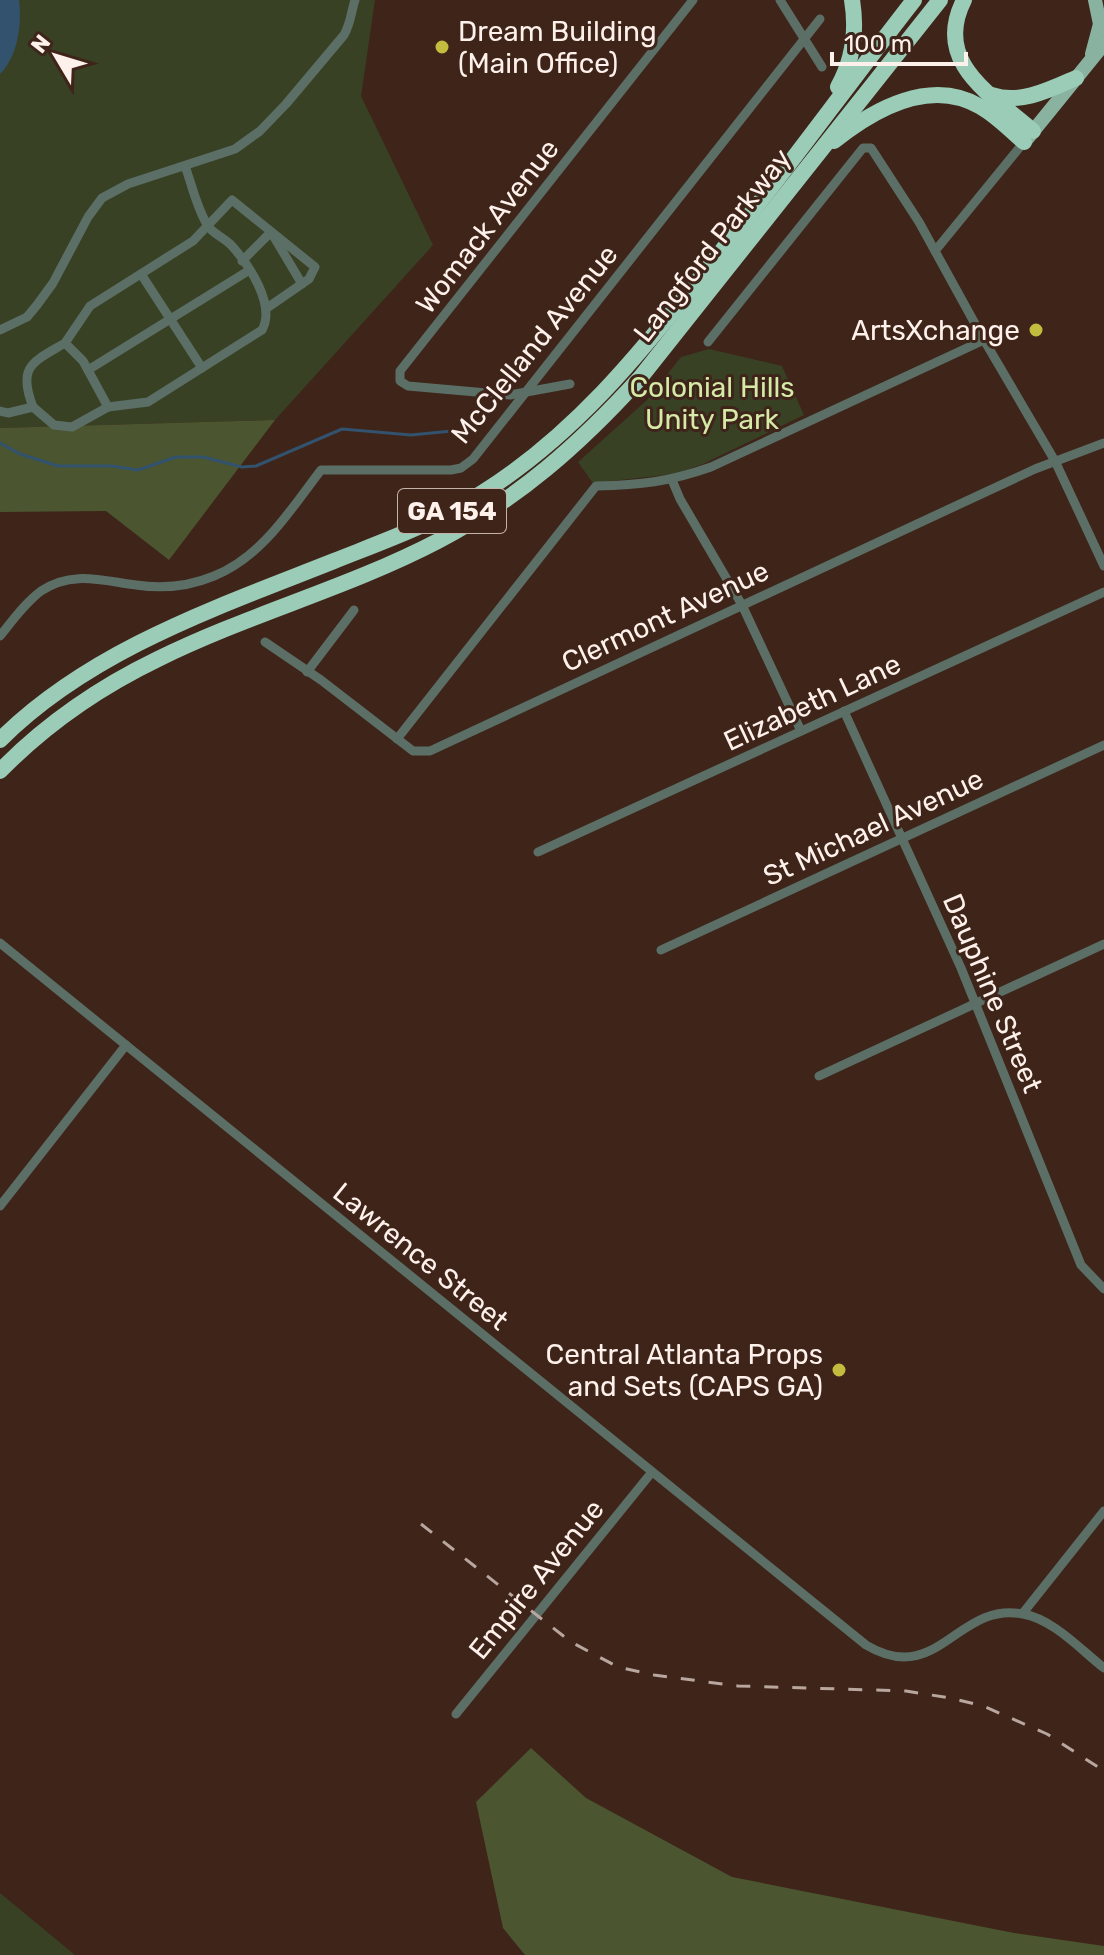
<svg xmlns="http://www.w3.org/2000/svg" width="1104" height="1955" font-family="Rubik,sans-serif">
<style>
.green{fill:#394125}
.forest{fill:#4b5630}
.water{fill:#32526e}
.lines{fill:none;stroke-linecap:round;stroke-linejoin:round}
.stream{stroke:#32526e;stroke-width:3}
.minor{stroke:#5b6f66;stroke-width:9}
.primary{stroke:#89b2a0;stroke-width:14}
.motorway{stroke:#9accb7;stroke-width:16}
.rail{stroke:#b9a69f;stroke-width:3;stroke-dasharray:14 14;stroke-linecap:butt}
.poi-dot{fill:#c2bd3f;stroke:#3e2419;stroke-width:3}
.labels{text-anchor:middle;stroke-width:6;stroke-linejoin:round;paint-order:stroke}
.shield{fill:#3e2419;stroke:#c4b3ab;stroke-width:2}
.shield-label{font-size:26px;font-weight:bold;fill:#fef0ea}
.poi-label{font-size:28px;fill:#fef0ea;stroke:#3e2419;text-anchor:end}
.street-label{font-size:28px;fill:#fef0ea;stroke:#3e2419}
.park-label{font-size:28px;fill:#d5eaa7;stroke:#3e2419}
</style>
<rect width="100%" height="100%" fill="#3e2419"/>
<!-- green -->
<g class="green">
<path d="M0 0H375L361 96 433 245 275 420 0 428Z"/>
<path d="M709 349 782 366 804 415 703 464 675 474 593 483 578 462 646 401 681 357Z"/>
<path d="M0 1893 75 1955H0Z"/>
</g>
<!-- forest -->
<g class="forest">
<path d="M275 420 169 560 106 511 0 512V428Z"/>
<path d="M531 1748 586 1798 732 1877 1014 1933 1104 1946V1955H525L503 1928 476 1802Z"/>
</g>
<!-- water -->
<path class="water" d="M0 0H19C22 24 18 56 0 74Z"/>
<g class="lines">
<!-- stream -->
<path class="stream" d="M0 443 20 454 58 466H112L138 470 176 457H203L242 467 256 466 342 429 411 435 452 431"/>
<!-- minor -->
<g class="minor">
<path d="M780 0 822 67"/>
<path d="M935 251 1024 142"/>
<path d="M242 261 271 232 302 284"/>
<path d="M141 274 202 368"/>
<path d="M0 330 27 317 37 305 53 283 88 217 102 198 128 184 235 149 260 131 286 104 344 35C351 23 351 12 355 0"/>
<path d="M708 342 863 148H871L919 222 984 340 1055 461 1104 566"/>
<path d="M65 343 90 306 193 241 232 200 315 267 309 279 267 308"/>
<path d="M88 370 248 271"/>
<path d="M570 384 510 395 408 386 400 381V371L693 0"/>
<path d="M33 407C17 366 33 362 65 343L83 361 108 407"/>
<path d="M0 411 8 413 33 407 54 425 72 427 108 407 148 402 262 330C276 305 249 265 232 246 225 238 213 234 208 226 197 209 192 185 185 166"/>
<path d="M672 480 680 499 742 605 801 731"/>
<path d="M0 636C13 620 25 603 41 591 72 570 103 581 136 585 162 589 190 586 214 576 262 557 291 509 321 470H451L461 468 473 459 820 19"/>
<path d="M265 642 321 680 413 751H430L1035 469 1104 443"/>
<path d="M307 672 354 610"/>
<path d="M844 711 961 968 1081 1265 1104 1289"/>
<path d="M397 739 596 486C641 485 668 482 711 467L984 340"/>
<path d="M538 852 1104 592"/>
<path d="M0 943 866 1645C938 1688 957 1601 1023 1614 1053 1619 1081 1650 1104 1668"/>
<path d="M661 950 1104 745"/>
<path d="M819 1076 1104 944"/>
<path d="M0 1206 126 1045"/>
<path d="M1023 1613 1104 1511"/>
<path d="M456 1714 652 1472"/>
</g>
<!-- primary -->
<g class="primary">
<path d="M1092 54 1100 24 1095 0"/>
<path d="M1026 140 1104 44"/>
</g>
<!-- motorway -->
<g class="motorway">
<path d="M964 0C932 63 992 95 1033 131"/>
<path d="M838 87C853 60 857 30 852 0"/>
<path d="M992 95C1020 105 1051 89 1076 78"/>
<path d="M834 141C874 109 931 77 981 107 997 116 1010 130 1024 142"/>
<path d="M0 740C90 650 218 607 334 561 384 541 436 523 482 493 573 436 638 356 704 273 776 184 843 91 914 0"/>
<path d="M0 771C45 725 100 687 158 659 249 614 348 588 438 541 519 498 579 445 640 378L940 0"/>
</g>
<!-- rail -->
<path class="rail" d="M421 1524 571 1642 618 1667 654 1675 738 1686 906 1691 950 1698 983 1706 1047 1734 1104 1771"/>
</g>
<!-- markers -->
<g class="poi-dot">
<circle cx="442" cy="47" r="8"/>
<circle cx="1036" cy="330" r="8"/>
<circle cx="839" cy="1370" r="8"/>
</g>
<g class="labels">
<!-- shield labels -->
<rect class="shield" x="398" y="489" width="108" height="44" rx="6"/>
<g class="shield-label">
<text x="452" y="520">GA 154</text>
</g>
<!-- poi labels -->
<g class="poi-label">
<text x="458" y="41" text-anchor="start">Dream Building<tspan x="458" dy="32">(Main Office)</tspan></text>
<text x="1020" y="340">ArtsXchange</text>
<text x="823" y="1364">Central Atlanta Props<tspan x="823" dy="32">and Sets (CAPS GA)</tspan></text>
</g>
<!-- street labels -->
<g class="street-label">
<text transform="translate(487 226) rotate(-52)" y="10">Womack Avenue</text>
<text transform="translate(712 245) rotate(-52)" y="10">Langford Parkway</text>
<text transform="translate(534 344) rotate(-51)" y="10">McClelland Avenue</text>
<text transform="translate(665 616) rotate(-25)" y="10">Clermont Avenue</text>
<text transform="translate(812 702) rotate(-25)" y="10">Elizabeth Lane</text>
<text transform="translate(873 827) rotate(-25)" y="10">St Michael Avenue</text>
<text transform="translate(993 993) rotate(67)" y="10">Dauphine Street</text>
<text transform="translate(421 1256) rotate(39)" y="10">Lawrence Street</text>
<text transform="translate(536 1579) rotate(-51)" y="10">Empire Avenue</text>
</g>
<!-- park labels -->
<g class="park-label">
<text x="712" y="397">Colonial Hills<tspan x="712" dy="32">Unity Park</tspan></text>
</g>
</g>
<!-- north arrow -->
<g transform="translate(56 56) rotate(308)" stroke="#3e2419" stroke-width="6" paint-order="stroke">
<path d="M0-6L14 30L0 20L-14 30Z" fill="#fef0ea"/>
<text y="-12" font-size="22" font-weight="bold" text-anchor="middle" fill="#fef0ea">N</text>
</g>
<!-- scale -->
<path d="M832 52v12h134v-12" fill="none" stroke="#fef0ea" stroke-width="4"/>
<text x="844" y="52" font-size="24" fill="#fef0ea" stroke="#3e2419" stroke-width="6" paint-order="stroke">100 m</text>
</svg>
